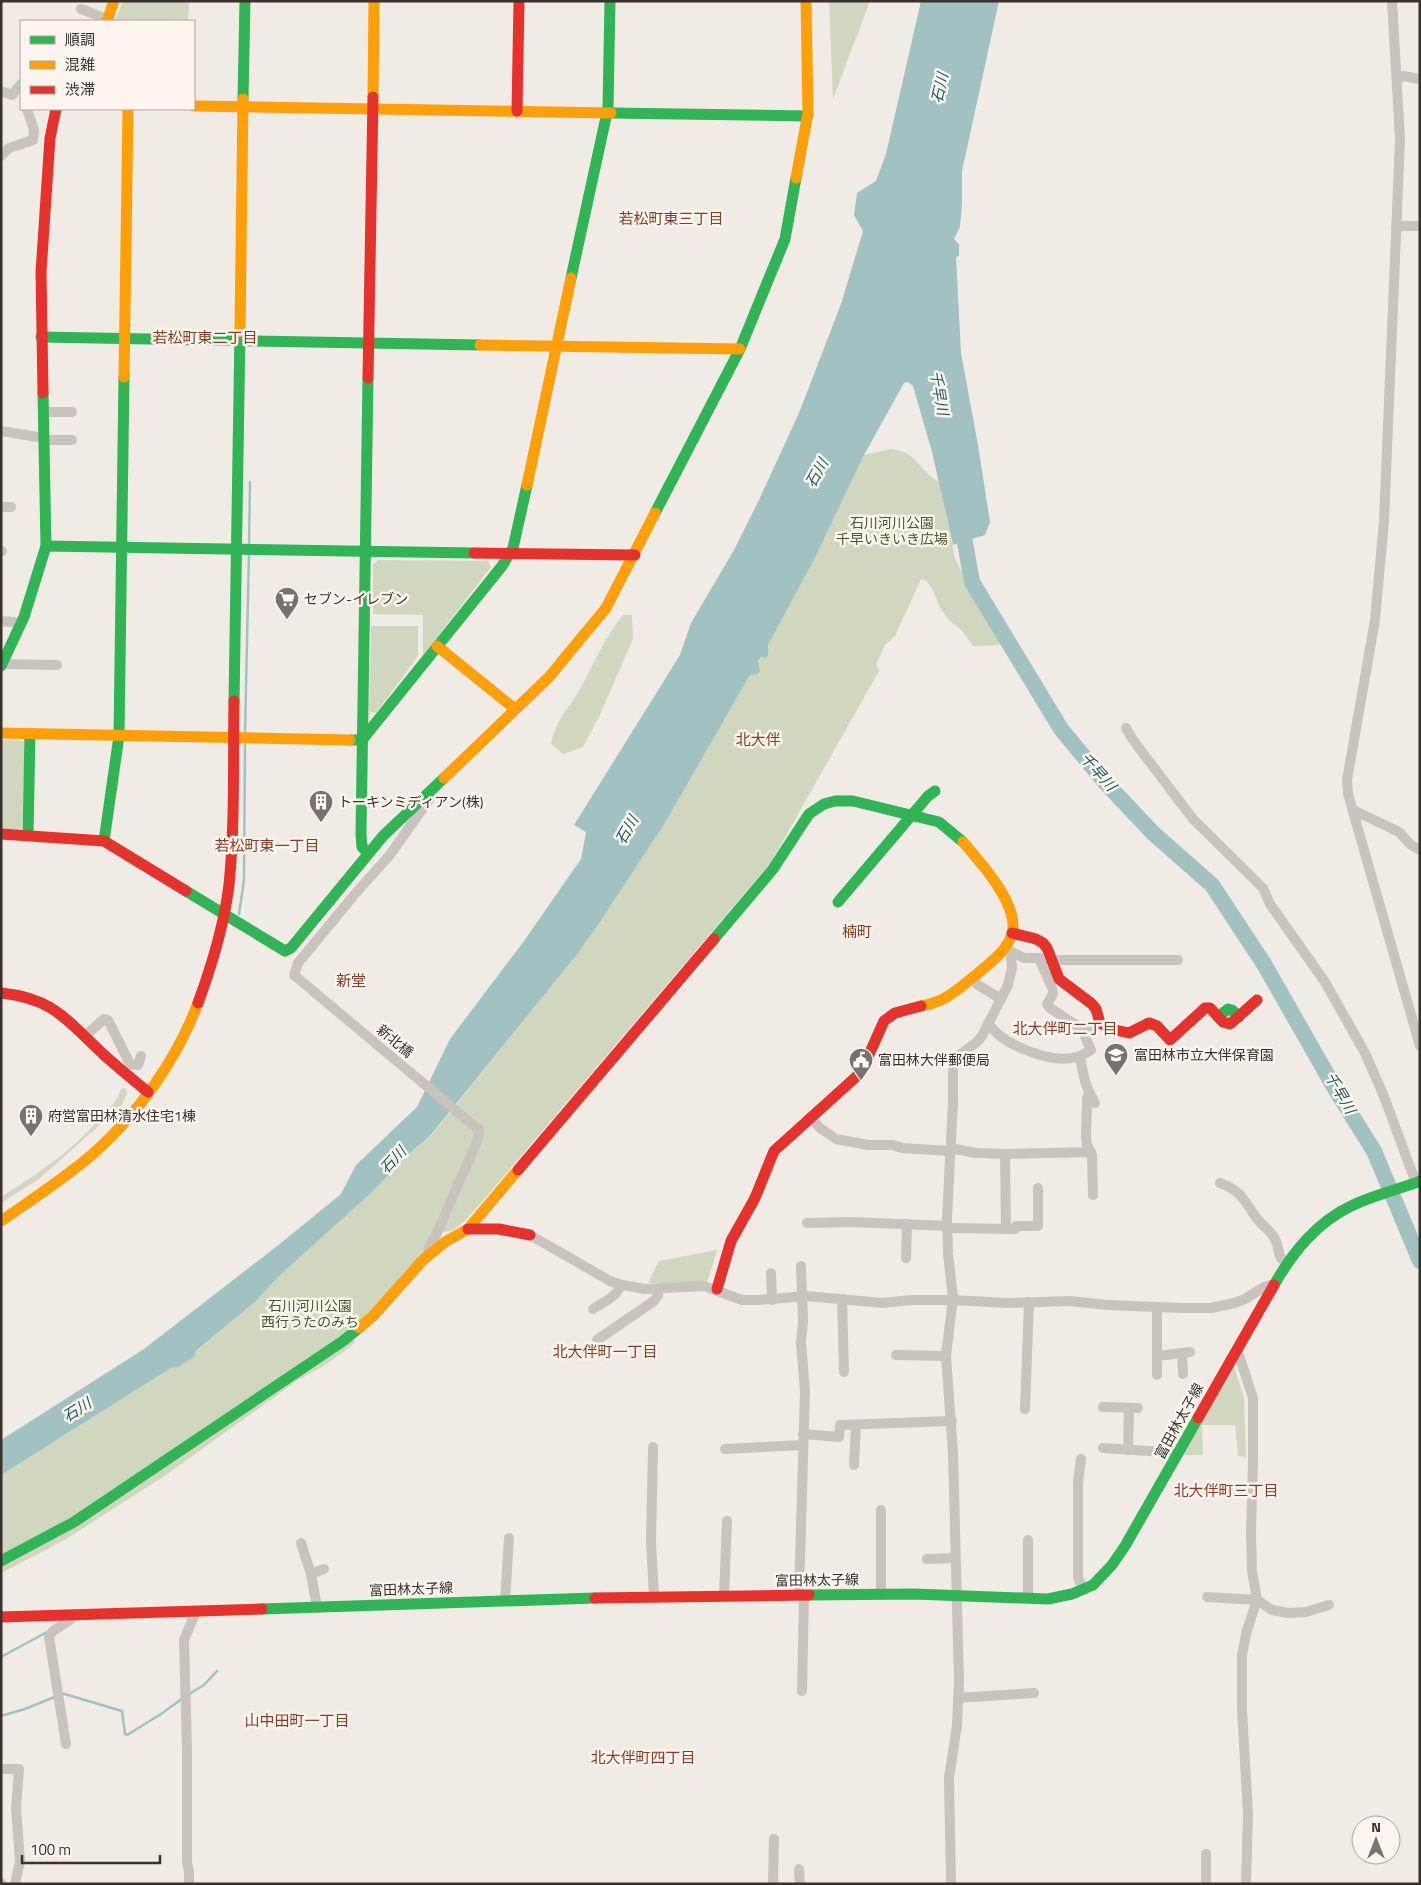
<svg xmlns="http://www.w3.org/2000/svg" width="1421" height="1885" font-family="'Titillium Web','Noto Sans JP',sans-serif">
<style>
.green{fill:#d1d6bf}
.water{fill:#a1c2c1}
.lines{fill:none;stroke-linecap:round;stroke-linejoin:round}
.stream{stroke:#a1c2c1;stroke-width:2.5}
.river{stroke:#a1c2c1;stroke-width:16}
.street{stroke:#c9c3be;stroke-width:10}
.fast{stroke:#30b455;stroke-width:11}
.slow{stroke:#ff9f0a;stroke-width:11}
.jam{stroke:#e5322d;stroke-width:11}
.labels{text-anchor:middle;stroke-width:5;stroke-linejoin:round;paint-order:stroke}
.park-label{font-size:14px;fill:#4a5a2e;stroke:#fbf5ee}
.poi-label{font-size:14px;fill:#3b302b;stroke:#fbf5ee;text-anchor:start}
.street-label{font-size:14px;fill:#3b302b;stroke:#fbf5ee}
.water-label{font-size:15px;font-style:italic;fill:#1f5a5e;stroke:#fbf5ee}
.neighbourhood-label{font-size:15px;fill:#8c3b22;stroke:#fbf5ee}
</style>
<rect width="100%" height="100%" fill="#f0ebe5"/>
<!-- green -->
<g class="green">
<path d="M123 1H189L188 21H115Z"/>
<path d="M829 1H870L833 99Z"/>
<path d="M891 449C918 452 917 469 939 482L955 558 978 606 1000 643 999 645 973 646 963 632 948 619 940 608 933 590 926 580 921 579 895 636 885 645 876 664 879 671 771 862 481 1203C471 1213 458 1233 443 1232L357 1330 354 1343 349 1348 322 1367 298 1380 166 1475 63 1541 1 1573V1475L171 1368 178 1367 255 1302 278 1277 371 1193 411 1152 431 1136 575 957 596 928 665 823 750 675C756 668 757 664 761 657L767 658 769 652 768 645 814 560 864 455Z"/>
<path d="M378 560 488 561 491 567 423 655V615L373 614V565Z"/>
<path d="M623 615H632L633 639 598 719 583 747 563 754 551 744C557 718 567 711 580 689 594 664 605 637 623 615Z"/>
<path d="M371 626H418V656L376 713 369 711Z"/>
<path d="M1 740 25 741 22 829 1 830Z"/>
<path d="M125 1088 127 1093 122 1105 39 1179 1 1203V1197C37 1174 74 1150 101 1117 110 1107 117 1102 121 1089Z"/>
<path d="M717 1250 707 1283H648L659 1261Z"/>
<path d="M1233 1364 1244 1397 1246 1457 1238 1456 1235 1425H1202L1203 1455H1182Z"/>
</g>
<!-- water -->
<path class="water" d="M921 1H999L962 171V204L960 227 954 239 959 244V256L956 257 961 353 978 445 990 522 985 535 953 545 932 452 913 386 908 382 904 383 864 455 814 560 768 645C769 651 769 653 767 658L761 657 758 661 760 671 757 674 750 675 665 823 596 928 575 957 430 1136 411 1152 371 1193 278 1277 255 1302 196 1351 194 1357 178 1367 171 1368 1 1475V1440L144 1349 281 1243 341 1194 356 1165 417 1107 450 1039 524 941 581 859 586 832 574 825 680 655 691 623 734 550 757 504 799 413 841 304 863 231 854 215 857 193 876 181 886 154Z"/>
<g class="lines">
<!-- stream -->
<g class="stream">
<path d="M249 545 250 482"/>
<path d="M245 733 249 553"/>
<path d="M239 914 244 880 245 743"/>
<path d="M1 1657 49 1631"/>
<path d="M61 1693 122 1711 125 1734 127 1735 161 1714 183 1698"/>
<path d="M189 1694 204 1685 217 1671"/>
<path d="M1 1716 25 1709 57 1696"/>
</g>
<!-- river -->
<path class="river" d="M961 520 972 582 1061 729 1104 781 1153 833 1212 885 1264 964 1337 1092 1374 1151 1420 1261"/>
<!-- street -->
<g class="street">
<path d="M1392 1 1400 139 1384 521 1375 620 1347 780 1348 794 1420 1046"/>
<path d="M81 9 107 19"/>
<path d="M1397 79 1403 76 1420 79"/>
<path d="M1 91 12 95 21 84"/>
<path d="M1 156 9 148 33 140 34 130 27 109"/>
<path d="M1396 228 1403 226H1420"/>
<path d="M43 412H72"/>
<path d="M1 431 44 438"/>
<path d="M44 440H72"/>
<path d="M1 507H11"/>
<path d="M1 551H2"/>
<path d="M1 621 21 623"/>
<path d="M2 664 57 665"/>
<path d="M1126 728 1133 740 1193 819 1263 888 1270 904 1325 982 1365 1053 1383 1094 1416 1183"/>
<path d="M1353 810 1399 832 1411 845 1420 850"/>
<path d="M1008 950 1024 958H1039C1041 964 1054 990 1053 993 1052 997 1049 1001 1047 1004L1050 1008 1079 1027 1089 1030 1100 1022"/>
<path d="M1051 960H1178"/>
<path d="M972 977 978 985 1001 999"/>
<path d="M988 1023C1002 1045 1051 1064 1077 1057 1082 1056 1087 1052 1091 1050L1083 1032 1084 1029"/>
<path d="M85 1036 104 1019 108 1020 130 1064 138 1065 141 1056"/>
<path d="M1080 1056C1083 1075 1085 1086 1095 1103"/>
<path d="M1089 1093 1087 1098 1086 1137 1087 1145 1092 1155 1093 1195"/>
<path d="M812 1119 820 1128 836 1139 868 1145H893L902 1148 950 1151"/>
<path d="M950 1148 976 1153 1005 1154"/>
<path d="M1220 1183C1245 1192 1244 1203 1259 1221 1264 1227 1272 1232 1275 1239 1281 1250 1275 1254 1286 1263"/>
<path d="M807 1223 851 1222 947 1226"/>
<path d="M947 1228 1015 1229 1016 1226H1038V1188"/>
<path d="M1006 1229 1005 1154 1091 1152"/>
<path d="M530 1235 610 1281 622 1285 645 1289 704 1286 742 1300H758L807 1296 882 1303 911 1300H952L1007 1303 1070 1301 1107 1305 1183 1308H1211L1234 1303 1245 1299 1264 1287 1274 1284"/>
<path d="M428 1256 429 1247 437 1233 478 1139 479 1130 294 975 298 963 355 894 389 856 431 797 428 793"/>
<path d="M906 1258 907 1224"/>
<path d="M771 1273 772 1300"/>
<path d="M842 1299 844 1372"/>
<path d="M1157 1307V1375"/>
<path d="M593 1309C603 1302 617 1297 621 1285"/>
<path d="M597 1340 654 1301 658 1295V1289"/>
<path d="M1237 1349 1253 1398V1462L1251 1532 1252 1571 1257 1600 1247 1630 1242 1655V1710L1248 1813 1246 1884"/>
<path d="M1182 1353 1183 1374"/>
<path d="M896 1355 946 1356"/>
<path d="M1157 1356 1190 1352"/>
<path d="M1103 1407 1138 1408"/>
<path d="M1025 1409 1029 1302"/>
<path d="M803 1434 839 1437 840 1425 952 1421"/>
<path d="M653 1447 651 1542 654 1596"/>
<path d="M1103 1448 1164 1452 1177 1455"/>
<path d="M725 1449 803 1445"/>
<path d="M1128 1450 1129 1408"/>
<path d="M1081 1459 1078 1482V1578L1084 1590"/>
<path d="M854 1465 856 1425"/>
<path d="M1028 1540V1598"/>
<path d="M301 1543 311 1574 317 1607"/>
<path d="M927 1559 955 1558"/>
<path d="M311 1574 324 1569"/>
<path d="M881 1594V1510"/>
<path d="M799 1595 805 1391 801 1343 803 1321 801 1266"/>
<path d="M724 1596 727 1521"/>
<path d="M1207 1597 1257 1600 1272 1610 1288 1613 1306 1612 1329 1605"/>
<path d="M505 1601 509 1538"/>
<path d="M802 1691 804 1595"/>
<path d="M958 1698 1034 1693"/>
<path d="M66 1744 49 1637 53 1631 70 1620 71 1615"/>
<path d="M1 1769H19L16 1808 20 1861 15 1884"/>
<path d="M799 1869 800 1884"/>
<path d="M1 1883 2 1884"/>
<path d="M189 1884V1871L187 1863V1750L184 1640 196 1611"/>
<path d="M773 1884 774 1839"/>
<path d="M951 1884 949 1778 957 1725 959 1681 953 1453 946 1356 953 1297 948 1254 947 1218 953 1101V1062L954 1059 977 1042 982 1036 1008 985 1012 968 1011 957 1014 953"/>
<path d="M1206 1884V1854"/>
</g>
<!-- fast -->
<g class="fast">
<path d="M243 99 245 1"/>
<path d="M611 113 808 116"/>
<path d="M571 278 608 108 610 1"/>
<path d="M41 337 480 345"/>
<path d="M655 513 740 349 785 239 796 178"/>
<path d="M46 546 474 553"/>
<path d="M1 666 24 617 46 546 43 393"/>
<path d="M234 701 240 332"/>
<path d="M350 740H362L502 566 513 548 527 485"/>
<path d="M28 835 30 734"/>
<path d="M104 841 119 736 124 377"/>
<path d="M368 853 362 847 361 834 368 378"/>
<path d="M186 891 285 951 291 948 383 836 444 778"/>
<path d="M838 902 928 796 935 791"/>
<path d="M714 939 773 869 809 814 824 804 835 801H853L939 822 963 842"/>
<path d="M1218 1017 1228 1009 1232 1010 1239 1017"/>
<path d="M1274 1285C1293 1252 1316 1223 1351 1206 1373 1195 1397 1190 1420 1181"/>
<path d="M1 1561 74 1522 343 1341 359 1328"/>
<path d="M809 1595 914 1594 1048 1599 1072 1594 1093 1585 1112 1565 1125 1546 1198 1418"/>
<path d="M262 1609 595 1598"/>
</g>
<!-- slow -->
<g class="slow">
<path d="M107 21 114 1"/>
<path d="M373 97 374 1"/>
<path d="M194 106 611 113"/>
<path d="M796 178 808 113 806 1"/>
<path d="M240 332 243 99"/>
<path d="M480 345 740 349"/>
<path d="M124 377 128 109"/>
<path d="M527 485 571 278"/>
<path d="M437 646 515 709"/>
<path d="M1 733 350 740"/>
<path d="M444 778 549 677 606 608 655 513"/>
<path d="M921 1006C946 1002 958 989 977 974 990 963 1007 951 1012 934 1020 905 980 862 963 842"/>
<path d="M1 1221C33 1199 65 1178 94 1153 139 1113 177 1059 198 1003"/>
<path d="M359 1328 373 1316 423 1260 445 1242 468 1229 518 1170"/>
</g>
<!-- jam -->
<g class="jam">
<path d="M517 111 519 1"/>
<path d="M368 378 373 97"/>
<path d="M43 393 41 272 50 138 56 109"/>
<path d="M474 553 635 555"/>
<path d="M1 834 104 841 186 891"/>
<path d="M1012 933 1036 939 1043 943 1047 948 1059 979 1092 1004 1096 1009 1100 1023 1111 1029 1129 1033 1149 1023 1157 1026 1170 1040 1205 1008H1210L1223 1022 1230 1024 1257 1000"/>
<path d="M1 993C52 998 66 1019 101 1052 116 1066 132 1079 148 1092"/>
<path d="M198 1003C212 965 224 926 229 885 235 824 233 762 234 701"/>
<path d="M518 1170 714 939"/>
<path d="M468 1229H499L530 1235"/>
<path d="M717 1289 731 1241 755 1198 774 1151 857 1076 863 1068 884 1021 895 1013 921 1006"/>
<path d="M1198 1418 1274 1285"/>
<path d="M595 1598 809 1595"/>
<path d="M1 1617 262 1609"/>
</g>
</g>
<!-- icons -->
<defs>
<symbol id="supermarket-pin" viewBox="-11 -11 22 30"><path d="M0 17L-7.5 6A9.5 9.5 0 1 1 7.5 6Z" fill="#7a716c" stroke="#fbf5ee"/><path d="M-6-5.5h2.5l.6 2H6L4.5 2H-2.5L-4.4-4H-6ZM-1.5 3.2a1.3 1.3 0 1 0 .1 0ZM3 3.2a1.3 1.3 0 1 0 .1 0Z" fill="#fff"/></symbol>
<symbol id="building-pin" viewBox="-11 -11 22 30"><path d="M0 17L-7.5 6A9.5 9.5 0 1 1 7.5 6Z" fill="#7a716c" stroke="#fbf5ee"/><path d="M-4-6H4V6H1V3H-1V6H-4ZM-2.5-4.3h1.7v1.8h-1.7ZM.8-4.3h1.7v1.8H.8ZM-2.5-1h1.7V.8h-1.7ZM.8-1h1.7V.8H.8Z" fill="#fff"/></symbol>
<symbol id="school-pin" viewBox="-11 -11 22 30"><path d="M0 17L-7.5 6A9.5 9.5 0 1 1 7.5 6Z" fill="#7a716c" stroke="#fbf5ee"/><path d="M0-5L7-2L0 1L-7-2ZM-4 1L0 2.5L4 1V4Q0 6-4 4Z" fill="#fff"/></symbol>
<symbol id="civic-pin" viewBox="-11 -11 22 30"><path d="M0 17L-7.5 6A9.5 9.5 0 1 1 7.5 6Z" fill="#7a716c" stroke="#fbf5ee"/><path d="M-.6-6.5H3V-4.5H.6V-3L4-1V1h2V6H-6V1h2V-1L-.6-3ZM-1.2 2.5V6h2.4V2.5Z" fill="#fff"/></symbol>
</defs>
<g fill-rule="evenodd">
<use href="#supermarket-pin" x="273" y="585" width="28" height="38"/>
<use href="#building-pin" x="307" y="788" width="28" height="38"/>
<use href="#school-pin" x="1102" y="1041" width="28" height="38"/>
<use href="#civic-pin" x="847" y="1046" width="28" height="38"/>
<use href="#building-pin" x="17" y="1102" width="28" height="38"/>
</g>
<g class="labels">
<!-- park labels -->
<g class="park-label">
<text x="892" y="528">石川河川公園<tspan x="892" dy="16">千早いきいき広場</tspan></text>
<text x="310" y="1311">石川河川公園<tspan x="310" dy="16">西行うたのみち</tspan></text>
</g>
<!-- poi labels -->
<g class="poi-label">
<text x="304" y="604">セブン-イレブン</text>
<text x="338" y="807">トーキンミディアン(株)</text>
<text x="1134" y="1060">富田林市立大伴保育園</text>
<text x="878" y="1065">富田林大伴郵便局</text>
<text x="48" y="1121">府営富田林清水住宅1棟</text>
</g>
<!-- street labels -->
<g class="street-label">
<text transform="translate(395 1041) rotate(40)" y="5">新北橋</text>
<text transform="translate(1179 1421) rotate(-61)" y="5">富田林太子線</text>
<text transform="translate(817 1580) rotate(-1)" y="5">富田林太子線</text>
<text transform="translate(411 1589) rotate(-2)" y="5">富田林太子線</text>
</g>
<!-- water labels -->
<g class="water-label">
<text transform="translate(940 88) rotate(-77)" y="5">石川</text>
<text transform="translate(939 393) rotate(80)" y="5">千早川</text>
<text transform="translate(817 473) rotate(-61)" y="5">石川</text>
<text transform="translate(1098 772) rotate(48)" y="5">千早川</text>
<text transform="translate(627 830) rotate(-60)" y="5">石川</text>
<text transform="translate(1340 1093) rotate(60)" y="5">千早川</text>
<text transform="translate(393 1160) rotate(-47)" y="5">石川</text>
<text transform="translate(77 1410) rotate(-32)" y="5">石川</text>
</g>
<!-- neighbourhood labels -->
<g class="neighbourhood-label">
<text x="671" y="224">若松町東三丁目</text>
<text x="205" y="343">若松町東二丁目</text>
<text x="758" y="745">北大伴</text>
<text x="267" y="851">若松町東一丁目</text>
<text x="857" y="937">楠町</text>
<text x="351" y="986">新堂</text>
<text x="1065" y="1034">北大伴町二丁目</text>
<text x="605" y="1357">北大伴町一丁目</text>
<text x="1226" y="1496">北大伴町三丁目</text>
<text x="297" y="1726">山中田町一丁目</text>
<text x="643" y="1763">北大伴町四丁目</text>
</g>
</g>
<!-- border -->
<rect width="1421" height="1885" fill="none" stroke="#3b302b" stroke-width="5"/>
<!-- legend -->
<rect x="20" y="20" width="175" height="90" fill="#fbf5ee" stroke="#aea6a0"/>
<rect x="30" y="36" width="25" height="8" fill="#30b455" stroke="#aea6a0"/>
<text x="65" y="45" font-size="15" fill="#3b302b">順調</text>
<rect x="30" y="61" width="25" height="8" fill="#ff9f0a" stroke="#aea6a0"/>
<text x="65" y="70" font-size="15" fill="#3b302b">混雑</text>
<rect x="30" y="86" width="25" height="8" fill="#e5322d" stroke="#aea6a0"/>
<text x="65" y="95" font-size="15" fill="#3b302b">渋滞</text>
<!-- north arrow -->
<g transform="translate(1376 1840)"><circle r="24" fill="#fbf5ee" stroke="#aea6a0"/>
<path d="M0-4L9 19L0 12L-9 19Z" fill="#7a716c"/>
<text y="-8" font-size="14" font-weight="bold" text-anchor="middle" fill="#3b302b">N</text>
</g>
<!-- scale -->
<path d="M22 1855v8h138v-8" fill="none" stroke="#3b302b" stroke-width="2.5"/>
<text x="30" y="1855" font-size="15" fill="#3b302b" stroke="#fbf5ee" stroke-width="4" paint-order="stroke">100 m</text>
</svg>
